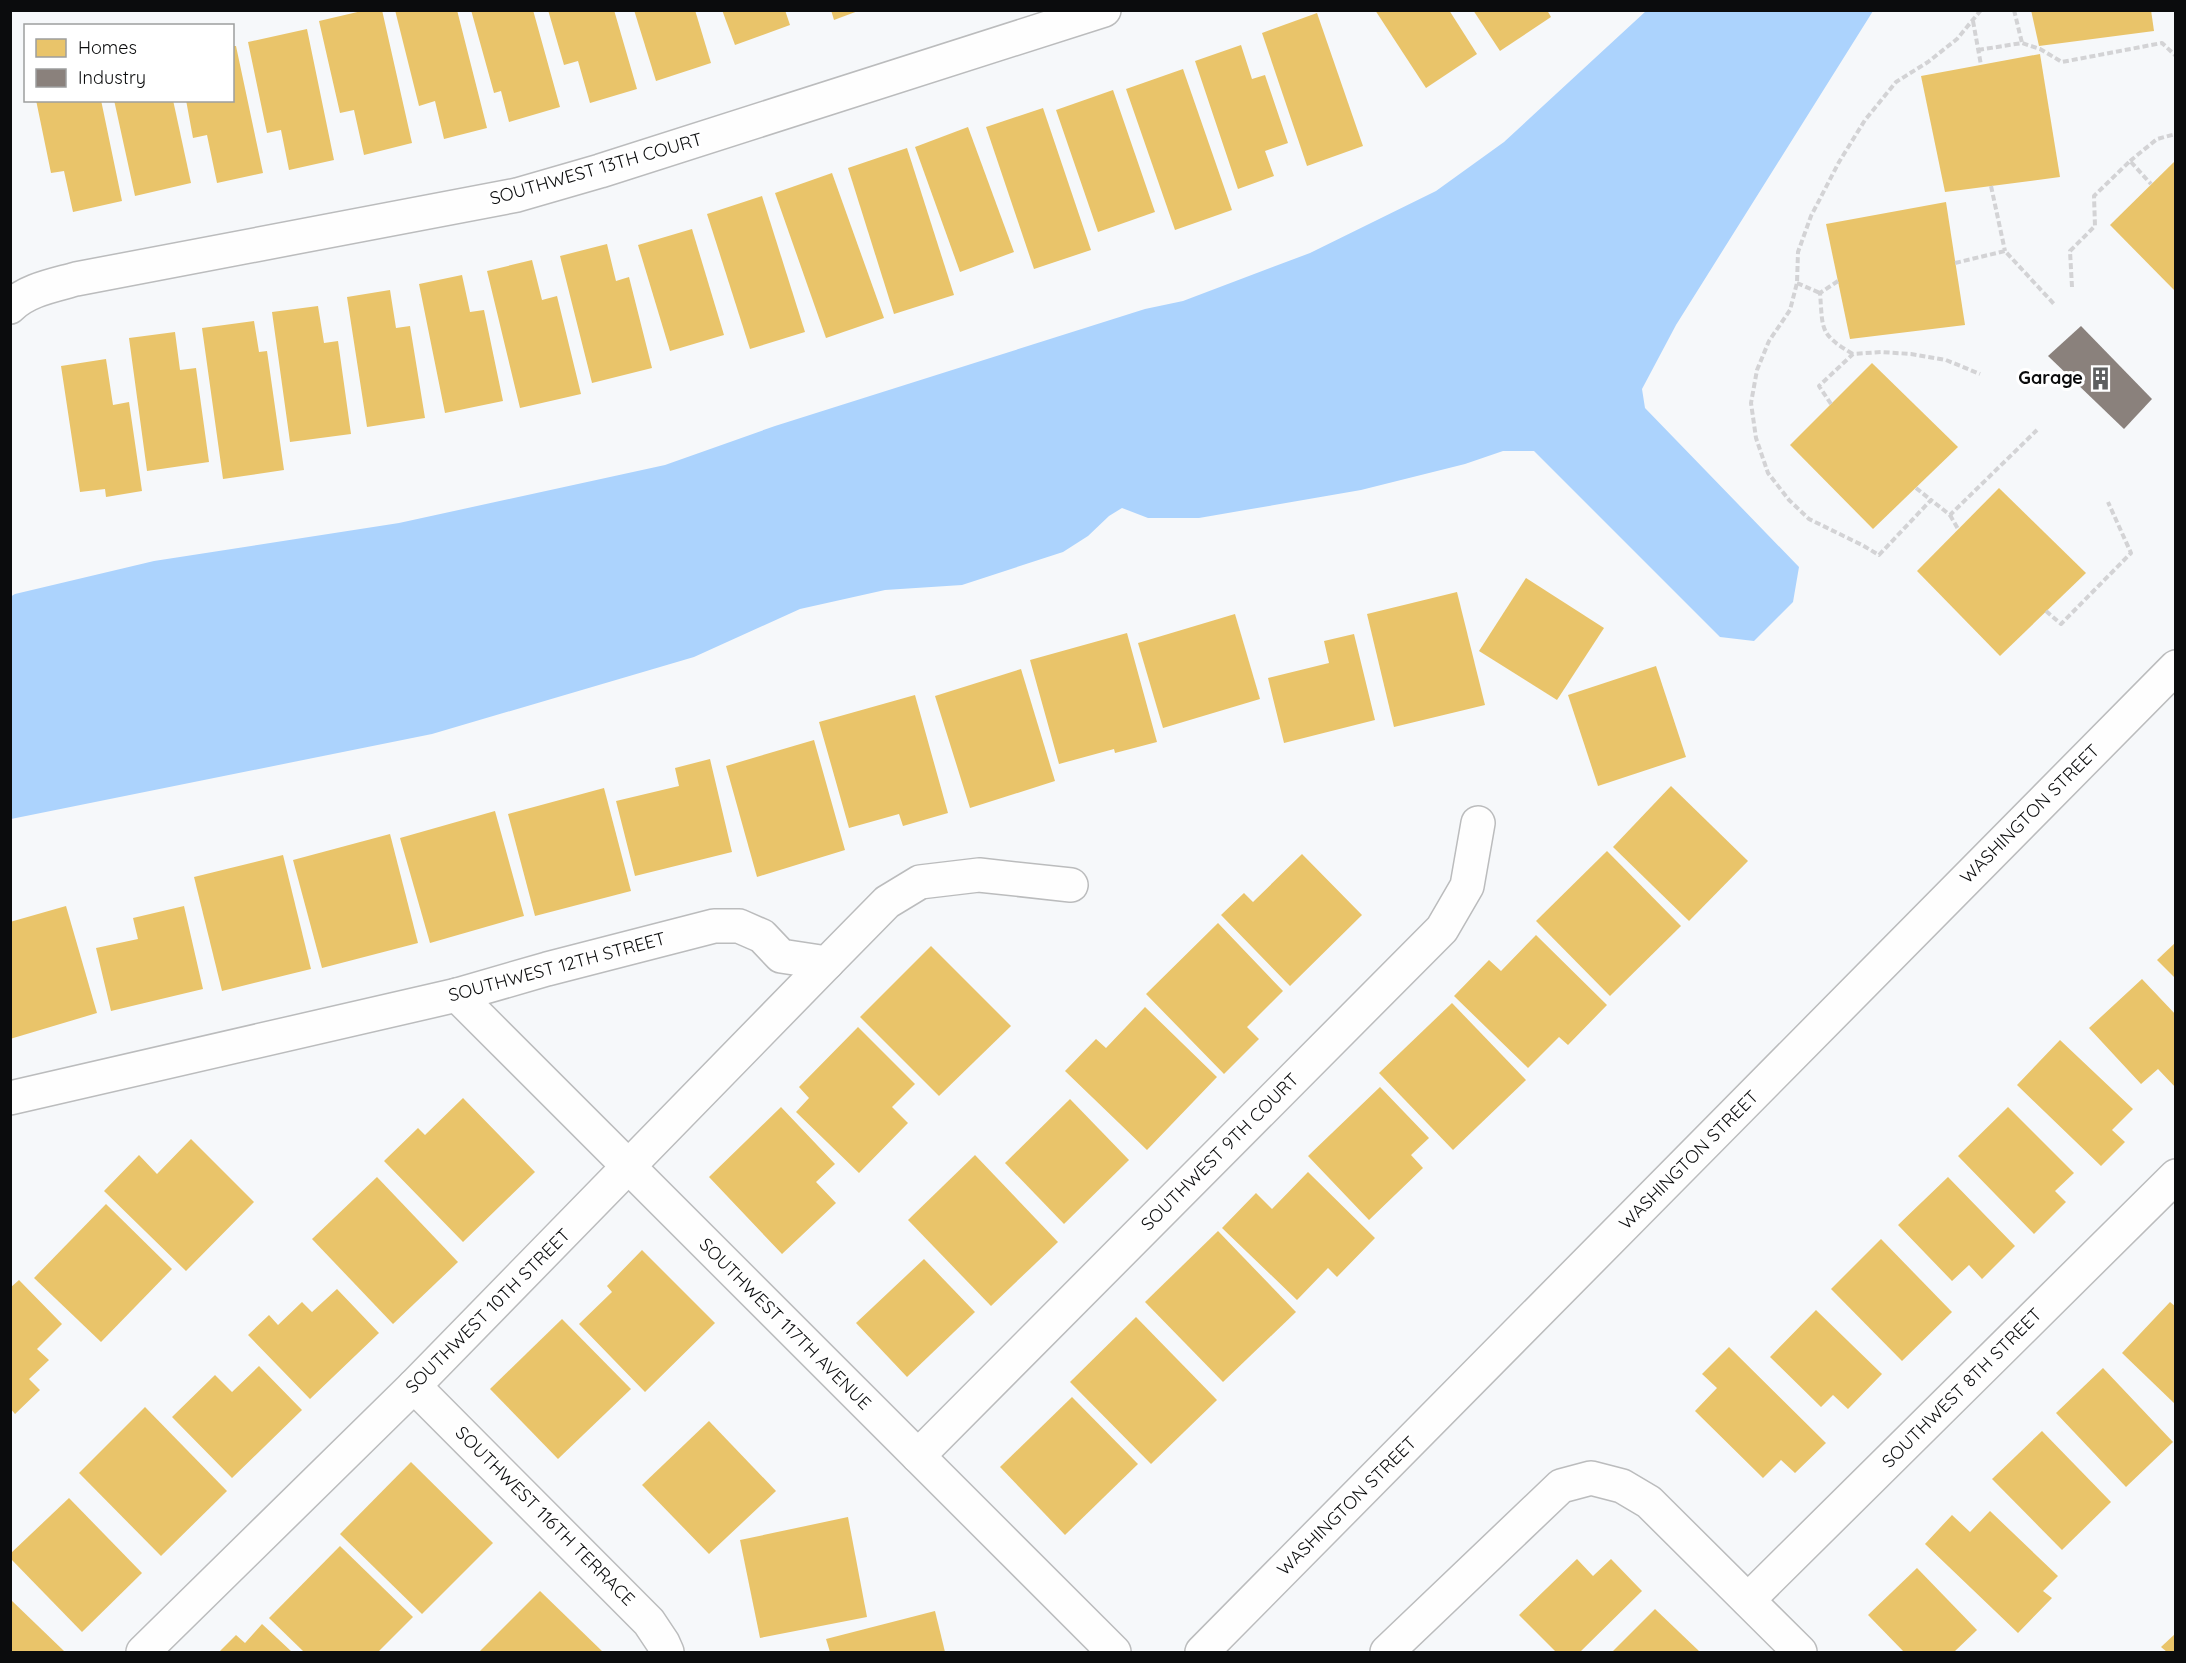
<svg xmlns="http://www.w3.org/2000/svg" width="2186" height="1663" font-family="Quicksand,sans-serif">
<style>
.water{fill:#acd3fd}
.homes{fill:#e9c46a}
.industry{fill:#8a817c}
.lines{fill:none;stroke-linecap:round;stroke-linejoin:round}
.minor-casing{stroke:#bbbcbd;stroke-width:36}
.path{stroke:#d3d3d5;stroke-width:4;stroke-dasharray:6 3;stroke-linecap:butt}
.minor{stroke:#fefefe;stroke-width:33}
.labels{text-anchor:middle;stroke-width:6;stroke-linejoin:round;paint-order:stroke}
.street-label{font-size:18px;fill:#0b0c0d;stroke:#fff}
.poi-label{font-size:18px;font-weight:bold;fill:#0b0c0d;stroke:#fff;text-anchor:end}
</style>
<rect width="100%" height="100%" fill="#f6f8fa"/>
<!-- water -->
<path class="water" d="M1646 11H1873L1676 325 1642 389 1645 408 1799 567 1793 602 1754 641 1720 637 1534 451H1503L1465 464 1361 490 1199 518H1148L1122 508 1109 516 1088 536 1063 552 962 585 885 590 800 609 694 657 432 734 11 819 10 597 15 594 154 561 399 523 665 465 775 426 987 359 1145 309 1183 301 1310 253 1436 191 1504 142Z"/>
<!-- homes -->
<g class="homes">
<path d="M366 10H382L412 143 364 155 354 110 340 113 319 21Z"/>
<path d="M395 10H457L487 128 444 139 435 101 419 106Z"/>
<path d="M471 10H533L560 107 509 122 501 91 494 93Z"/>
<path d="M548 10H614L637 89 590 103 578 61 564 65Z"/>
<path d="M634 10H695L711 63 656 81Z"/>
<path d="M722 10H785L790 25 735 45Z"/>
<path d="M831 10H858V11L834 20Z"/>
<path d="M1375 10H1449L1477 54 1426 88Z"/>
<path d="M1473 10H1547L1551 17 1500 51Z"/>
<path d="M2031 10H2151L2154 31 2039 46Z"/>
<path d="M1317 13 1363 146 1307 166 1262 33Z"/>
<path d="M307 29 334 160 289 170 281 130 267 133 248 42Z"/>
<path d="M1241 45 1252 79 1265 75 1288 143 1265 151 1274 176 1238 189 1195 61Z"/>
<path d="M232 46H236L263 173 217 183 207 135 193 138 186 100H232Z"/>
<path d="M2040 54 2060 177 1945 192 1921 76Z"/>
<path d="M1183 69 1232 210 1175 230 1126 89Z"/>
<path d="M1113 90 1155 212 1098 232 1056 110Z"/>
<path d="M36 100H101L122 201 73 212 64 171 51 173Z"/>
<path d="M114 100H173L191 183 135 196Z"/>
<path d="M1043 108 1091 250 1034 269 986 127Z"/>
<path d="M968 127 1014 252 960 272 915 147Z"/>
<path d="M907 148 954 295 894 314 848 168Z"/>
<path d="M2176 160V292L2110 225Z"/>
<path d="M832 173 884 318 826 338 775 193Z"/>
<path d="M762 196 805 332 750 349 707 214Z"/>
<path d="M1946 202 1965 325 1850 339 1826 224Z"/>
<path d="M692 229 724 335 670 351 638 245Z"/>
<path d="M607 244 616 281 629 277 652 368 592 383 560 256Z"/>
<path d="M532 260 542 300 557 296 581 394 520 408 487 271Z"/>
<path d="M462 275 470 312 484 310 503 401 445 413 419 284Z"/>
<path d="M390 290 396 328 410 326 425 418 367 427 347 297Z"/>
<path d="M318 306 324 343 338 341 351 434 290 442 272 312Z"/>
<path d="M254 321 259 352 267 351 284 470 223 479 202 328Z"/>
<path d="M175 332 180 370 196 368 209 462 147 471 129 338Z"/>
<path d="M106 359 113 405 129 402 142 491 106 497 105 489 80 492 61 366Z"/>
<path d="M1872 363 1958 447 1873 529 1790 445Z"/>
<path d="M1999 488 2086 573 2000 656 1917 571Z"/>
<path d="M1526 578 1604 628 1557 700 1479 651Z"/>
<path d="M1457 592 1485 705 1394 727 1367 614Z"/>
<path d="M1235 614 1260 699 1163 728 1138 643Z"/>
<path d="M1127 633 1157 742 1115 753 1114 749 1059 764 1030 660Z"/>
<path d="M1354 634 1375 720 1284 743 1268 678 1329 663 1324 641Z"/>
<path d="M1656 666 1686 757 1598 786 1568 695Z"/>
<path d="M1021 669 1055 781 970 808 935 696Z"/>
<path d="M915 695 948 813 903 826 899 814 849 828 819 722Z"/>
<path d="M814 740 845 850 757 877 726 766Z"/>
<path d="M710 759 732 852 635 876 616 801 679 786 675 768Z"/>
<path d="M1671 786 1748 861 1689 921 1613 847Z"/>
<path d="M604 788 631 891 535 916 508 814Z"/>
<path d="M495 811 524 916 430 943 400 838Z"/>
<path d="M390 834 418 943 322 968 293 860Z"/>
<path d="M1607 851 1681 926 1610 996 1536 921Z"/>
<path d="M1302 854 1362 915 1290 986 1221 915 1244 893 1253 902Z"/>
<path d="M283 855 311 969 222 991 194 877Z"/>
<path d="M66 906 97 1013 10 1039V922Z"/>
<path d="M184 906 203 989 111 1011 96 948 138 939 133 918Z"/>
<path d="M1218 923 1283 991 1247 1027 1259 1039 1224 1074 1146 994Z"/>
<path d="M1536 935 1607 1005 1568 1045 1559 1037 1528 1068 1454 996 1489 960 1501 971Z"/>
<path d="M2176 942V979L2157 960Z"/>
<path d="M931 946 1011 1026 939 1096 860 1017Z"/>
<path d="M2142 979 2176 1015V1088L2158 1069 2141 1084 2089 1028Z"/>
<path d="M1452 1003 1526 1080 1453 1150 1379 1073Z"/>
<path d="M1145 1007 1217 1077 1147 1150 1065 1071 1096 1039 1106 1048Z"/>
<path d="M858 1027 915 1084 892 1107 908 1123 859 1173 796 1112 809 1098 799 1087Z"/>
<path d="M2060 1040 2133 1109 2112 1130 2125 1142 2101 1166 2017 1085Z"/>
<path d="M1380 1087 1429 1138 1411 1155 1423 1168 1369 1220 1308 1156Z"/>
<path d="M463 1098 535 1172 463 1242 384 1161 418 1128 425 1135Z"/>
<path d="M1070 1099 1129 1160 1064 1224 1005 1163Z"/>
<path d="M781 1107 835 1164 816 1182 836 1203 782 1254 709 1177Z"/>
<path d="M2008 1107 2074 1173 2055 1191 2066 1202 2034 1234 1958 1156Z"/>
<path d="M191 1139 254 1202 186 1271 104 1191 139 1155 157 1174Z"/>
<path d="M975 1155 1058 1242 991 1306 908 1220Z"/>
<path d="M1308 1172 1375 1238 1337 1277 1328 1268 1297 1300 1222 1228 1256 1193 1272 1209Z"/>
<path d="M377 1177 458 1262 393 1324 312 1239Z"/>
<path d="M1948 1177 2015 1246 1982 1279 1969 1265 1952 1281 1898 1225Z"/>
<path d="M106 1204 172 1269 101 1342 34 1278Z"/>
<path d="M1218 1231 1296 1312 1223 1382 1145 1302Z"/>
<path d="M1881 1239 1952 1312 1902 1361 1831 1289Z"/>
<path d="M642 1250 715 1323 645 1392 579 1324 612 1292 607 1286Z"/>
<path d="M924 1259 975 1312 907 1377 856 1323Z"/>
<path d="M19 1280 62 1324 37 1349 49 1360 29 1379 40 1390 15 1414 10 1408V1288Z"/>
<path d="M337 1289 379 1333 310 1399 248 1335 269 1315 278 1325 302 1302 312 1312Z"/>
<path d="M2170 1302 2176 1307V1405L2122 1353Z"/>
<path d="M1816 1310 1882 1374 1848 1409 1833 1395 1821 1407 1770 1357Z"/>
<path d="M1136 1317 1217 1400 1151 1464 1070 1382Z"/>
<path d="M562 1319 631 1389 558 1459 490 1389Z"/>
<path d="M1729 1347 1826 1443 1795 1473 1781 1460 1763 1478 1695 1411 1717 1388 1702 1374Z"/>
<path d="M259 1366 302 1410 232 1478 172 1417 215 1375 232 1392Z"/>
<path d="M2103 1368 2173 1442 2126 1487 2056 1413Z"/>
<path d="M1072 1397 1138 1464 1065 1535 1000 1467Z"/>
<path d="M145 1407 227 1491 161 1556 79 1473Z"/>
<path d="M709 1421 776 1491 709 1554 642 1485Z"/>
<path d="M2042 1431 2111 1502 2062 1550 1992 1479Z"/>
<path d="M411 1462 493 1543 422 1614 340 1534Z"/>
<path d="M69 1498 142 1573 82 1632 10 1558V1554Z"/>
<path d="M1990 1511 2058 1576 2043 1591 2052 1598 2018 1633 1925 1544 1952 1515 1970 1532Z"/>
<path d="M848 1517 867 1617 760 1638 740 1540Z"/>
<path d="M340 1546 413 1617 378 1652H304L269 1618Z"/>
<path d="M1577 1559 1593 1576 1611 1559 1642 1591 1580 1652H1556L1519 1615Z"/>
<path d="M1917 1568 1977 1630 1954 1652H1904L1868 1615Z"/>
<path d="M540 1591 603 1652H479Z"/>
<path d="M10 1599 64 1651 63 1652H10Z"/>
<path d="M1655 1609 1700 1652H1612Z"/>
<path d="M935 1611 945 1652H830L826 1639Z"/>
<path d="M262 1624 292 1652H219L236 1635 245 1643Z"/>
<path d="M2176 1633V1652H2167L2161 1647Z"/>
</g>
<!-- industry -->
<path class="industry" d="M2081 326 2152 399 2124 429 2048 356Z"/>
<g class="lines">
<defs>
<g id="minor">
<path d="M10 307C26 290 55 285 76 279L517 195 600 171 1104 10"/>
<path d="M457 995 1114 1652"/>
<path d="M10 1098 457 995 547 969 714 926H739L762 936 781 956 827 963 887 902 920 882 979 875 1071 885"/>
<path d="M414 1386 649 1622 663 1643 667 1652"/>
<path d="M918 1456 1442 929 1467 886 1478 823"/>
<path d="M1748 1600 2176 1176"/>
<path d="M143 1652 414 1386 827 963"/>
<path d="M1202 1652 2176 667"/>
<path d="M1387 1652 1561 1486 1591 1478 1622 1486 1649 1502 1800 1652"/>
</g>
</defs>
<!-- minor casing -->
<use href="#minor" class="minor-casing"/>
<!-- path -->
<g class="path">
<path d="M1981 10 1957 39 1928 62 1896 82 1865 120 1839 162 1811 216 1798 252 1797 283 1790 310 1769 341 1757 370 1751 403 1756 438 1768 473 1789 500 1809 519 1862 545 1879 555 1931 500 1950 515 2037 430"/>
<path d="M2014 10 2022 43"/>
<path d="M1973 21 1981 65"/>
<path d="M1978 50 2022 43 2040 49 2062 62 2162 43 2176 56"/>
<path d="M2130 161 2157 139 2176 134"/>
<path d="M1991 186 2005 251"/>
<path d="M1955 263 2005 251 2054 304"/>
<path d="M1838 281 1820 293C1823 330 1819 334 1853 354"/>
<path d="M1797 283 1820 293"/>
<path d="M2072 287 2070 251 2095 226 2094 196 2130 161 2151 184"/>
<path d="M1831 404 1819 386 1853 354 1881 352 1911 354 1946 360 1980 374"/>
<path d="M1916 488 1931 500"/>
<path d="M1950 515 1958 529"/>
<path d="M2046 611 2061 624 2131 553 2108 502"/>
</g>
<!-- minor -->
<use href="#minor" class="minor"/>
</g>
<!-- icons -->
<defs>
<symbol id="building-bare" viewBox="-9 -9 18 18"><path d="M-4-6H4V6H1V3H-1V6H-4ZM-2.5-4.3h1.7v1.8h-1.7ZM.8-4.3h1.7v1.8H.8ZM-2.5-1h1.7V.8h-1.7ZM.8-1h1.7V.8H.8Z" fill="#5d5f60" stroke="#fff" stroke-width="2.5" paint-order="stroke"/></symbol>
</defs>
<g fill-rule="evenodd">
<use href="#building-bare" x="2084" y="362" width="33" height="33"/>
</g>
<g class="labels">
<!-- street labels -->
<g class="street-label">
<text transform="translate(596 169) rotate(-16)" y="6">SOUTHWEST 13TH COURT</text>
<text transform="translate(2030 814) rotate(-45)" y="6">WASHINGTON STREET</text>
<text transform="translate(557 967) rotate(-15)" y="6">SOUTHWEST 12TH STREET</text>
<text transform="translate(1220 1152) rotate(-45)" y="6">SOUTHWEST 9TH COURT</text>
<text transform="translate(1689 1160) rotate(-45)" y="6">WASHINGTON STREET</text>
<text transform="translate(488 1311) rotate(-45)" y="6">SOUTHWEST 10TH STREET</text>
<text transform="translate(785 1324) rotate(45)" y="6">SOUTHWEST 117TH AVENUE</text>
<text transform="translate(1962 1388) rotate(-45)" y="6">SOUTHWEST 8TH STREET</text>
<text transform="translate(1347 1506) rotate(-45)" y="6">WASHINGTON STREET</text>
<text transform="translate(545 1516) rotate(45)" y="6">SOUTHWEST 116TH TERRACE</text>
</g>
<!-- poi labels -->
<g class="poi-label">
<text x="2083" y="384">Garage</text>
</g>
</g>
<!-- border -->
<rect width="2186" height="1663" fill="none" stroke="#0b0c0d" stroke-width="24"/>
<!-- legend -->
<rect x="24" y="24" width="210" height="78" fill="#ffffff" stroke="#9d9e9e" stroke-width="1.5"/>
<rect x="36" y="39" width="30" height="18" fill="#e9c46a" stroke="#9d9e9e" stroke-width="1.5"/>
<text x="78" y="54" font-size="18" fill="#0b0c0d">Homes</text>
<rect x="36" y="69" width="30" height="18" fill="#8a817c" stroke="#9d9e9e" stroke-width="1.5"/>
<text x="78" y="84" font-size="18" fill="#0b0c0d">Industry</text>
</svg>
